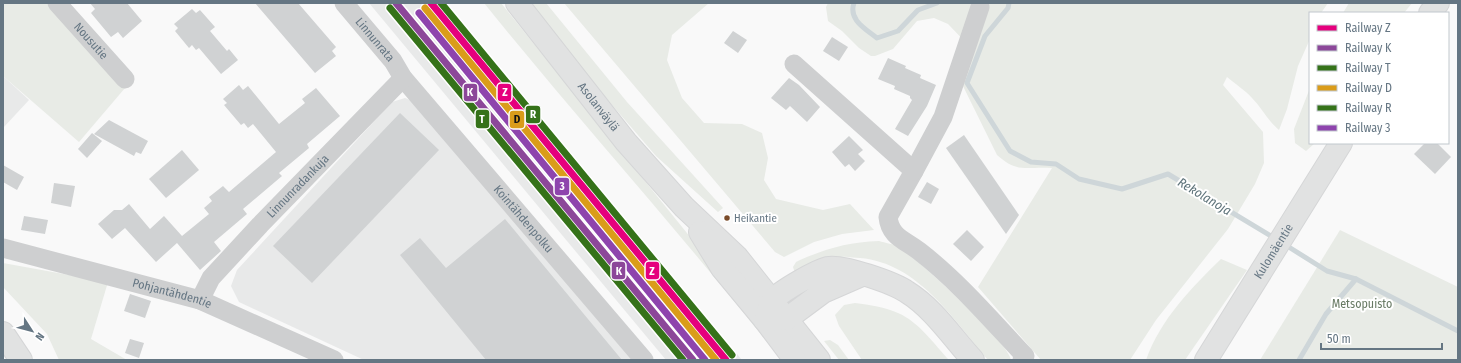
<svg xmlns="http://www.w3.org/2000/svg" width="1461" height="363" font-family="'Fira Sans Condensed',sans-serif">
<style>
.built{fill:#e8e9e9}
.green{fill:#e8ebe6}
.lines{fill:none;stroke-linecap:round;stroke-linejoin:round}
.stream{stroke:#ced6d9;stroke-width:5}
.building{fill:#d0d2d3}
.secondary-casing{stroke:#d5d6d7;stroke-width:24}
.primary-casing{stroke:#d5d6d7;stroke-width:24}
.minor{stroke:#cecfd0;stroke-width:19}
.secondary{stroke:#e1e2e2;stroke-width:22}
.primary{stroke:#e1e2e2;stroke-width:22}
.rail-1-casing{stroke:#fff;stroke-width:10}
.rail-2-casing{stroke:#fff;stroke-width:10}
.rail-3-casing{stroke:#fff;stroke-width:10}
.rail-4-casing{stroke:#fff;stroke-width:10}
.rail-5-casing{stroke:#fff;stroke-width:10}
.rail-6-casing{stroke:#fff;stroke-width:10}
.rail-1{stroke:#e5007d;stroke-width:7}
.rail-2{stroke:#8c4799;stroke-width:7}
.rail-3{stroke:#357219;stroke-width:7}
.rail-4{stroke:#da9c1a;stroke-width:7}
.rail-5{stroke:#357219;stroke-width:7}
.rail-6{stroke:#8e44ad;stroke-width:7}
.bus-dot{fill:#7a4b2a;stroke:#fff;stroke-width:1.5}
.labels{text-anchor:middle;stroke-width:4;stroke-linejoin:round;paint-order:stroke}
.bus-label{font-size:11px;fill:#657683;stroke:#fff;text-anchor:start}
.street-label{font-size:12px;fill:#657683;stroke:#fff}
.park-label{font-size:12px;fill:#687a64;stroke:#fff}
.water-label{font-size:13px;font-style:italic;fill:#60757c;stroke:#fff}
.line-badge{stroke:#fff;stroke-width:1.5}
.badge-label{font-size:11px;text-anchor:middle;font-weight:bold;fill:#fff}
.pale-badge-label{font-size:11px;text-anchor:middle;font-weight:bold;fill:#111}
</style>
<rect width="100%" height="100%" fill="#f9f9f9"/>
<!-- built -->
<g class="built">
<path d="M369 3H444L742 360H666Z"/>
<path d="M3 76 29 100 3 128Z"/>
<path d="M405 98 415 102 637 360H364L239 302 231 286 237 270 392 102Z"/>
</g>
<!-- green -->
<g class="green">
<path d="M3 3H47L125 88 79 142 3 76Z"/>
<path d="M484 3H501L733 290 782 357 775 352C681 233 579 121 484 3Z"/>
<path d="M528 3H546L627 102 723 208 718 212 656 156 588 77Z"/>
<path d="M564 3H709L672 35 667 60 682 98 704 123 742 124 762 133 768 158 764 180 776 199 823 210 850 204 874 230 842 234 814 242 784 257 775 252Z"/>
<path d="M828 3H1328L1321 13H1310V39L1298 66 1287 109 1279 130C1268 121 1262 108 1252 98 1245 90 1235 84 1227 77L1223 85 1263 132 1264 163 1255 184 1228 229 1156 320 1130 360H1041L978 287 1052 168C1027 166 1018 174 997 155L961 82 973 50 948 24 934 18 917 21 893 49 875 56H871L859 48 842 31 828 21 826 7Z"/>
<path d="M1349 3H1412L1404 13H1343Z"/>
<path d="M1310 88V143H1315L1306 151 1295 143 1294 129Z"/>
<path d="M1340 230 1458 287V360H1260Z"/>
<path d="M879 241C885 243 894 244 899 247 917 258 1011 345 1011 360H988C953 319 918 263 860 258 854 258 847 256 841 257 826 259 810 269 796 276L793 267 796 262 800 260C828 248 849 242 879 241Z"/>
<path d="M1221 259 1247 270 1185 360H1146C1160 320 1191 288 1221 259Z"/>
<path d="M3 263 108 282 91 339 127 360H59L47 334 3 287Z"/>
<path d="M855 303C870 305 885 307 898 313 919 322 934 344 949 360H862L839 326 835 315 844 305Z"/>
<path d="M830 340 838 345 849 360H839L824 341Z"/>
</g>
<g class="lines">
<!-- stream -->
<g class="stream">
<path d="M854 3C848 20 866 29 877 38L898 31 918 10 937 3"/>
<path d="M1009 3 1008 8 985 36 967 83 1010 151 1031 162 1056 164 1079 179 1122 189 1168 174 1276 239"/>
<path d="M1284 244 1327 271 1356 279 1458 331"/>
<path d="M1299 360 1326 314 1356 279"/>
</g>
</g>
<!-- building -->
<g class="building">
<path d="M90 3H127L142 21 123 38 118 32 111 37 91 13 95 9Z"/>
<path d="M255 3H298L336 47 332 51 336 56 315 73Z"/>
<path d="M192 9 196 13 200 10 215 27 210 31 227 51 229 49 238 60 221 74 199 48 196 50 192 45 189 48 175 31 178 28 174 24Z"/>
<path d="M733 31 747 40 738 53 724 43Z"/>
<path d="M832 37 848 47 839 61 823 51Z"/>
<path d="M888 58 906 66 905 68 921 75 920 78 936 85 927 106 908 136 895 129 912 100 910 98V96L894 89 895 86 878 79Z"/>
<path d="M789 78 799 85 820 107 807 122 790 106 786 110 771 98Z"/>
<path d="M239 85 243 90 248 86 279 124 305 103 302 99 316 88 340 116 307 144 309 148 279 173 282 176 243 209 247 214 214 242 221 251 200 270 177 243 156 262 125 228 112 239 98 224 114 210H122L129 204 150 229 164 216 182 236 209 214 204 208 212 201 209 197 223 186 229 192 276 152 253 124 248 128 244 123 241 125 224 105 227 103 223 99Z"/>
<path d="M400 113 439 150 312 283 273 246Z"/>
<path d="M109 120 148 141 141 154 136 152 134 156 94 134Z"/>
<path d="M92 133 102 141 87 158 78 149Z"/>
<path d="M964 135 1019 215 1006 234 946 148Z"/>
<path d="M849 136 863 150 858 154 865 161 855 171 849 164 845 167 832 152Z"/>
<path d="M1425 143H1437L1451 157 1435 174 1414 154Z"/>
<path d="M182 150 199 170 166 198 149 179Z"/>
<path d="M3 165 24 177 17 190 3 182Z"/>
<path d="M927 182 939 189 931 204 918 197Z"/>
<path d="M54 183 75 186 71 207 51 203Z"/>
<path d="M24 216 48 220 45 234 21 230Z"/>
<path d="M505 219 622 360H486L400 255 420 238 446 268Z"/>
<path d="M967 230 984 247 971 261 953 244Z"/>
<path d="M130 294 151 301 145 318 124 311Z"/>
<path d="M130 339 144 343 139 358 125 353Z"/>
</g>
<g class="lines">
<defs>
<g id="secondary">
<path id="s5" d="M517 3 626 142 684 207 737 257 819 360"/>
<path d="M700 232 722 268 765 320 795 360"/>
<path d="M3 333 21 360"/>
</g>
<g id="primary">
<path d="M1430 13 1438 3"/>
<path d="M862 275 823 292 788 318 765 320C768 314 769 305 773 300 781 291 816 271 828 268 843 265 894 283 907 292 933 308 952 337 973 360"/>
<path id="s6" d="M1206 360 1341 143"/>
</g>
</defs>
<!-- secondary casing -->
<use href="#secondary" class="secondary-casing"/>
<!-- primary casing -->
<use href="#primary" class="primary-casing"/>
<!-- minor -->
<g class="minor">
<path id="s1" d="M57 3 125 79"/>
<path id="s2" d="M344 3 393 61 403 78 644 360"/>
<path d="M794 64 914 171 888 217C890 237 905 240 919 251 959 282 991 320 1025 356L1022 360"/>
<path d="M914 171 943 117 980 7"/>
<path id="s3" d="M3 248 200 300 334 360"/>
<path id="s4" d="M200 300 211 278 260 225 403 78"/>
</g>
<!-- secondary -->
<use href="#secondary" class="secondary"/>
<!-- primary -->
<use href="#primary" class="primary"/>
<defs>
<path id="rail-1" d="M431 3 726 360"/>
<path id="rail-2" d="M396 3 693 360"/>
<path id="rail-3" d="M390 8 683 360"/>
<path id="rail-4" d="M425 8 716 360"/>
<path id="rail-5" d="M441 3 732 355"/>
<path id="rail-6" d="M419 13 705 360"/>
</defs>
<!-- rail-1 casing -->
<use href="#rail-1" class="rail-1-casing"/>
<!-- rail-2 casing -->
<use href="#rail-2" class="rail-2-casing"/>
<!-- rail-3 casing -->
<use href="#rail-3" class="rail-3-casing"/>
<!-- rail-4 casing -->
<use href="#rail-4" class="rail-4-casing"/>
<!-- rail-5 casing -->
<use href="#rail-5" class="rail-5-casing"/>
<!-- rail-6 casing -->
<use href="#rail-6" class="rail-6-casing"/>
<!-- rail-1 -->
<use href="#rail-1" class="rail-1"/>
<!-- rail-2 -->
<use href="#rail-2" class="rail-2"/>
<!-- rail-3 -->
<use href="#rail-3" class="rail-3"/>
<!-- rail-4 -->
<use href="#rail-4" class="rail-4"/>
<!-- rail-5 -->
<use href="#rail-5" class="rail-5"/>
<!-- rail-6 -->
<use href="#rail-6" class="rail-6"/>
</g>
<!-- markers -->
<circle class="bus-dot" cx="727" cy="218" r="3.5"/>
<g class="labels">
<!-- bus labels -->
<g class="bus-label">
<text x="734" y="222">Heikantie</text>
</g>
<!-- street labels -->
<g class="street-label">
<text dy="4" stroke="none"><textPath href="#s2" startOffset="48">Linnunrata</textPath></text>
<text dy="4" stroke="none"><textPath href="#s1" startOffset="51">Nousutie</textPath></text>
<text dy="4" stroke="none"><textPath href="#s5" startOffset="132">Asolanväylä</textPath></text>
<text dy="4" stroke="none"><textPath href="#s4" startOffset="151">Linnunradankuja</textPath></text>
<text dy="4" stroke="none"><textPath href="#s2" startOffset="281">Kointähdenpolku</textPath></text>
<text dy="4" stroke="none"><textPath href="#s6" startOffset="128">Kulomäentie</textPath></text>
<text dy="4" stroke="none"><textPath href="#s3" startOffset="175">Pohjantähdentie</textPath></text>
</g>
<!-- park labels -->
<g class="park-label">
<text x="1362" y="308">Metsopuisto</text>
</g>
<!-- water labels -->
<g class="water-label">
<text transform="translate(1205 196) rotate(31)" y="5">Rekolanoja</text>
</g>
</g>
<g class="line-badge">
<rect x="463" y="83" width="15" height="19" rx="4" fill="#8c4799"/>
<rect x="497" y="83" width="15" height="19" rx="4" fill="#e5007d"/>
<rect x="525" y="105" width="16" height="19" rx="4" fill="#357219"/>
<rect x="475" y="109" width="15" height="20" rx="4" fill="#357219"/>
<rect x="509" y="110" width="16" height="19" rx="4" fill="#da9c1a"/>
<rect x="554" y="177" width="16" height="19" rx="4" fill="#8e44ad"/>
<rect x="611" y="261" width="15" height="19" rx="4" fill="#8c4799"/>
<rect x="645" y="261" width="15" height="19" rx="4" fill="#e5007d"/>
</g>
<g class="badge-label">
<text x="470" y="96">K</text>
<text x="505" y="96">Z</text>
<text x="533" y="118">R</text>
<text x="482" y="123">T</text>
<text x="562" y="190">3</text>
<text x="619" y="275">K</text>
<text x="652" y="275">Z</text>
</g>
<g class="pale-badge-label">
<text x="517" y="123">D</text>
</g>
<!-- border -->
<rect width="1461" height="363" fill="none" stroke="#657683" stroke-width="8"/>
<!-- legend -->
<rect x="1309" y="12" width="140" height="132" fill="#ffffff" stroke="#c1c8cd"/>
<rect x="1317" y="25" width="20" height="6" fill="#e5007d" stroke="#c1c8cd"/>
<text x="1345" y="32" font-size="12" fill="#657683">Railway Z</text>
<rect x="1317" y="45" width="20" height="6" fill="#8c4799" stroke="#c1c8cd"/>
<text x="1345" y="52" font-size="12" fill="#657683">Railway K</text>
<rect x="1317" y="65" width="20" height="6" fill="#357219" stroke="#c1c8cd"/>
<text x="1345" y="72" font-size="12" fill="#657683">Railway T</text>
<rect x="1317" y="85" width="20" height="6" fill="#da9c1a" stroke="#c1c8cd"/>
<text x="1345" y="92" font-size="12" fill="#657683">Railway D</text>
<rect x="1317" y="105" width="20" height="6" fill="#357219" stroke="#c1c8cd"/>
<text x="1345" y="112" font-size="12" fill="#657683">Railway R</text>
<rect x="1317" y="125" width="20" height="6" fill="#8e44ad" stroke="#c1c8cd"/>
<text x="1345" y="132" font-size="12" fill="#657683">Railway 3</text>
<!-- north arrow -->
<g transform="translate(32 331) rotate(126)" stroke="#ffffff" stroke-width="3" paint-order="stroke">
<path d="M0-3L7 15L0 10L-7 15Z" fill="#657683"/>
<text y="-6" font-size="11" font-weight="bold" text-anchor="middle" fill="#657683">N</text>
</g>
<!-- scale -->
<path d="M1321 343v6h121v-6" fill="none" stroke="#657683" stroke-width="2"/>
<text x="1327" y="343" font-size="12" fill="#657683" stroke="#ffffff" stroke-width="3" paint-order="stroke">50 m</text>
</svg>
